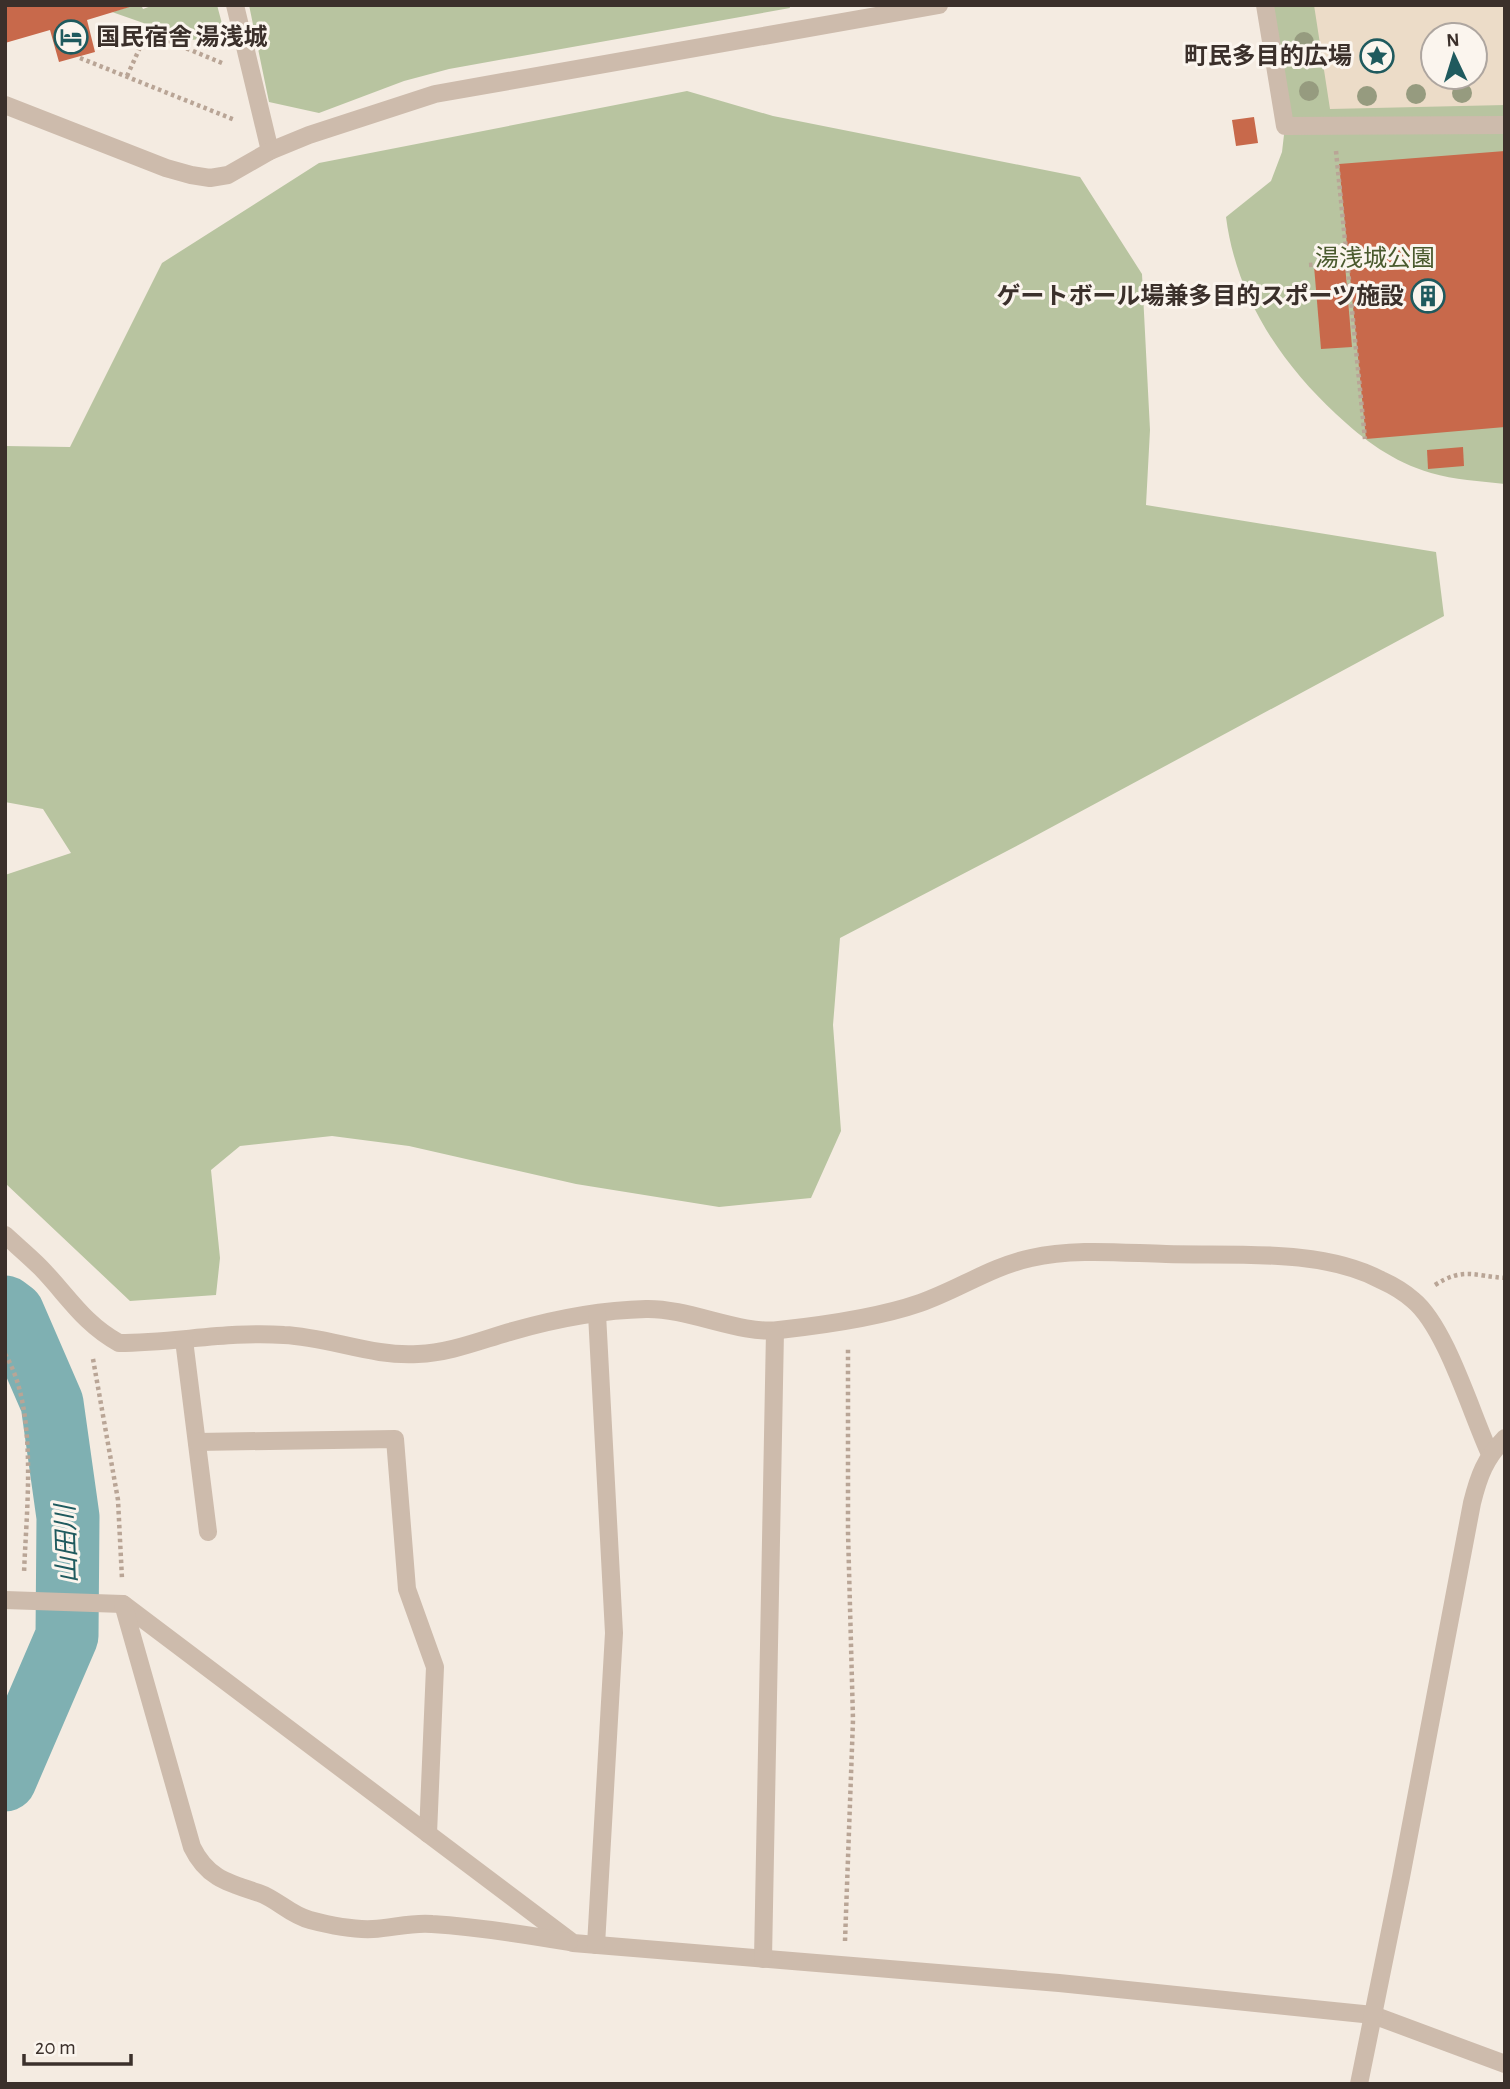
<svg xmlns="http://www.w3.org/2000/svg" width="1510" height="2089" font-family="'Alegreya Sans','Noto Sans JP',sans-serif">
<style>
.green{fill:#b8c4a0;fill-rule:evenodd}
.plaza{fill:#ecdcc8;fill-rule:evenodd}
.lines{fill:none;stroke-linecap:round;stroke-linejoin:round}
.river{stroke:#7fb0b2;stroke-width:63}
.building{fill:#c8694b}
.path{stroke:#b9a596;stroke-width:4.5;stroke-dasharray:3.5 3.5;stroke-linecap:butt}
.minor{stroke:#cdbbac;stroke-width:18}
.tree{fill:#969b7f}
.labels{text-anchor:middle;stroke-width:6;stroke-linejoin:round;paint-order:stroke}
.poi-label{font-size:24px;font-weight:bold;fill:#3b302b;stroke:#fbf5ee;text-anchor:end}
.park-label{font-size:24px;fill:#4a5a2e;stroke:#fbf5ee}
.water-label{font-size:26px;font-style:italic;fill:#1f5a5e;stroke:#fbf5ee}
</style>
<rect width="100%" height="100%" fill="#f4ebe1"/>
<!-- green -->
<g class="green">
<path d="M135 5H141L143 9 154 5H217L225 35 192 40 112 12Z"/>
<path d="M249 5H789L790 8 449 69 404 81 319 113 269 102Z"/>
<path d="M1265 5H1505V484C1480 481 1454 480 1431 473 1393 462 1364 440 1336 414 1279 361 1236 295 1226 217L1271 181 1282 152 1285 126ZM1433 35H1475V77H1433Z"/>
<path d="M687 91 773 116 1080 177 1142 274 1150 430 1146 505 1436 552 1444 616 1024 842 840 938 833 1025 841 1131 811 1198 719 1207 576 1184 409 1146 332 1136 240 1146 211 1170 220 1258 216 1295 130 1301 5 1183V875L71 853 43 809 5 802V446L70 447 162 263 319 163Z"/>
</g>
<!-- plaza -->
<path class="plaza" d="M1314 5H1505V105L1330 109ZM1433 35H1475V77H1433Z"/>
<g class="lines">
<!-- river -->
<path class="river" d="M5 1307 13 1313 52 1403 68 1517 67 1636 5 1780"/>
</g>
<!-- building -->
<g class="building">
<path d="M5 5H132L133 6 87 20 95 52 59 62 50 30 5 43Z"/>
<path d="M1254 117 1258 143 1236 146 1232 120Z"/>
<path d="M1505 151V427L1366 439 1339 164Z"/>
<path d="M1345 264 1352 347 1321 349 1314 266Z"/>
<path d="M1463 447 1464 466 1428 469 1427 450Z"/>
</g>
<g class="lines">
<!-- path -->
<g class="path">
<path d="M80 58 235 120"/>
<path d="M127 76 147 32 222 63"/>
<path d="M1336 151 1365 439"/>
<path d="M1309 265 1347 262"/>
<path d="M1435 1285C1463 1267 1475 1276 1505 1278"/>
<path d="M5 1354C39 1410 26 1511 24 1574"/>
<path d="M93 1359 118 1500 122 1579"/>
<path d="M845 1941 853 1720 848 1532V1348"/>
</g>
<!-- minor -->
<g class="minor">
<path d="M235 5 270 151"/>
<path d="M1265 5 1285 126 1505 125"/>
<path d="M5 105 166 168 191 175 210 178 228 175 270 151 309 135 435 94 939 5"/>
<path d="M5 1235C17 1246 30 1257 41 1268 68 1296 84 1324 119 1343 174 1343 229 1331 284 1335 329 1337 372 1357 418 1354 450 1353 481 1340 513 1331 555 1319 602 1310 646 1309 689 1308 740 1335 779 1330 825 1325 877 1318 920 1303 958 1290 990 1267 1031 1258 1074 1248 1123 1253 1166 1254 1233 1256 1322 1248 1381 1280 1392 1285 1404 1292 1413 1300 1446 1327 1471 1413 1490 1454"/>
<path d="M184 1340 208 1532"/>
<path d="M197 1442 395 1439 407 1589 435 1667 428 1834"/>
<path d="M5 1600 123 1604 573 1943 1059 1983 1373 2015 1505 2064"/>
<path d="M123 1604 192 1847C207 1878 228 1883 259 1893 277 1899 290 1915 310 1920 329 1925 354 1930 373 1929 393 1928 412 1922 432 1924 478 1927 523 1934 569 1942"/>
<path d="M596 1945 614 1633 597 1314"/>
<path d="M763 1959 775 1331"/>
<path d="M1359 2084 1401 1877 1472 1503C1479 1475 1485 1459 1505 1438"/>
</g>
</g>
<!-- trees -->
<g class="tree">
<circle cx="1304" cy="42" r="10"/>
<circle cx="1309" cy="91" r="10"/>
<circle cx="1462" cy="93" r="10"/>
<circle cx="1416" cy="94" r="10"/>
<circle cx="1367" cy="96" r="10"/>
</g>
<!-- icons -->
<defs>
<symbol id="hotel-ring" viewBox="-11 -11 22 22"><circle r="9.5" fill="#fbf5ee" stroke="#1f5a5e" stroke-width="1.5"/><path d="M-6-4.5h1.5V1H6V5H4.5V3h-9V5H-6ZM-4 0a1.8 1.8 0 1 1 3.6 0ZM.5 0V-2.5h3Q6-2.5 6 0Z" fill="#1f5a5e"/></symbol>
<symbol id="sight-ring" viewBox="-11 -11 22 22"><circle r="9.5" fill="#fbf5ee" stroke="#1f5a5e" stroke-width="1.5"/><path d="M0-6L1.8-2.2L6-1.7L2.9 1.2L3.7 5.4L0 3.3L-3.7 5.4L-2.9 1.2L-6-1.7L-1.8-2.2Z" fill="#1f5a5e"/></symbol>
<symbol id="building-ring" viewBox="-11 -11 22 22"><circle r="9.5" fill="#fbf5ee" stroke="#1f5a5e" stroke-width="1.5"/><path d="M-4-6H4V6H1V3H-1V6H-4ZM-2.5-4.3h1.7v1.8h-1.7ZM.8-4.3h1.7v1.8H.8ZM-2.5-1h1.7V.8h-1.7ZM.8-1h1.7V.8H.8Z" fill="#1f5a5e"/></symbol>
</defs>
<g fill-rule="evenodd">
<use href="#hotel-ring" x="52" y="18" width="38" height="38"/>
<use href="#sight-ring" x="1358" y="37" width="38" height="38"/>
<use href="#building-ring" x="1409" y="277" width="38" height="38"/>
</g>
<g class="labels">
<!-- poi labels -->
<g class="poi-label">
<text x="96" y="45" text-anchor="start">国民宿舎 湯浅城</text>
<text x="1352" y="64">町民多目的広場</text>
<text x="1404" y="304">ゲートボール場兼多目的スポーツ施設</text>
</g>
<!-- park labels -->
<g class="park-label">
<text x="1375" y="266">湯浅城公園</text>
</g>
<!-- water labels -->
<g class="water-label">
<text transform="translate(66 1544) rotate(-92)" y="9">山田川</text>
</g>
</g>
<!-- border -->
<rect width="1510" height="2089" fill="none" stroke="#3b302b" stroke-width="14"/>
<!-- north arrow -->
<g transform="translate(1454 56) rotate(356)"><circle r="33" fill="#fbf5ee" stroke="#aea6a0" stroke-width="2"/>
<path d="M0-5L12 26L0 18L-12 26Z" fill="#1f5a5e"/>
<text y="-10" font-size="19" font-weight="bold" text-anchor="middle" fill="#3b302b">N</text>
</g>
<!-- scale -->
<path d="M24 2054v10h107v-10" fill="none" stroke="#3b302b" stroke-width="3.5"/>
<text x="35" y="2054" font-size="21" fill="#3b302b" stroke="#fbf5ee" stroke-width="5" paint-order="stroke">20 m</text>
</svg>
